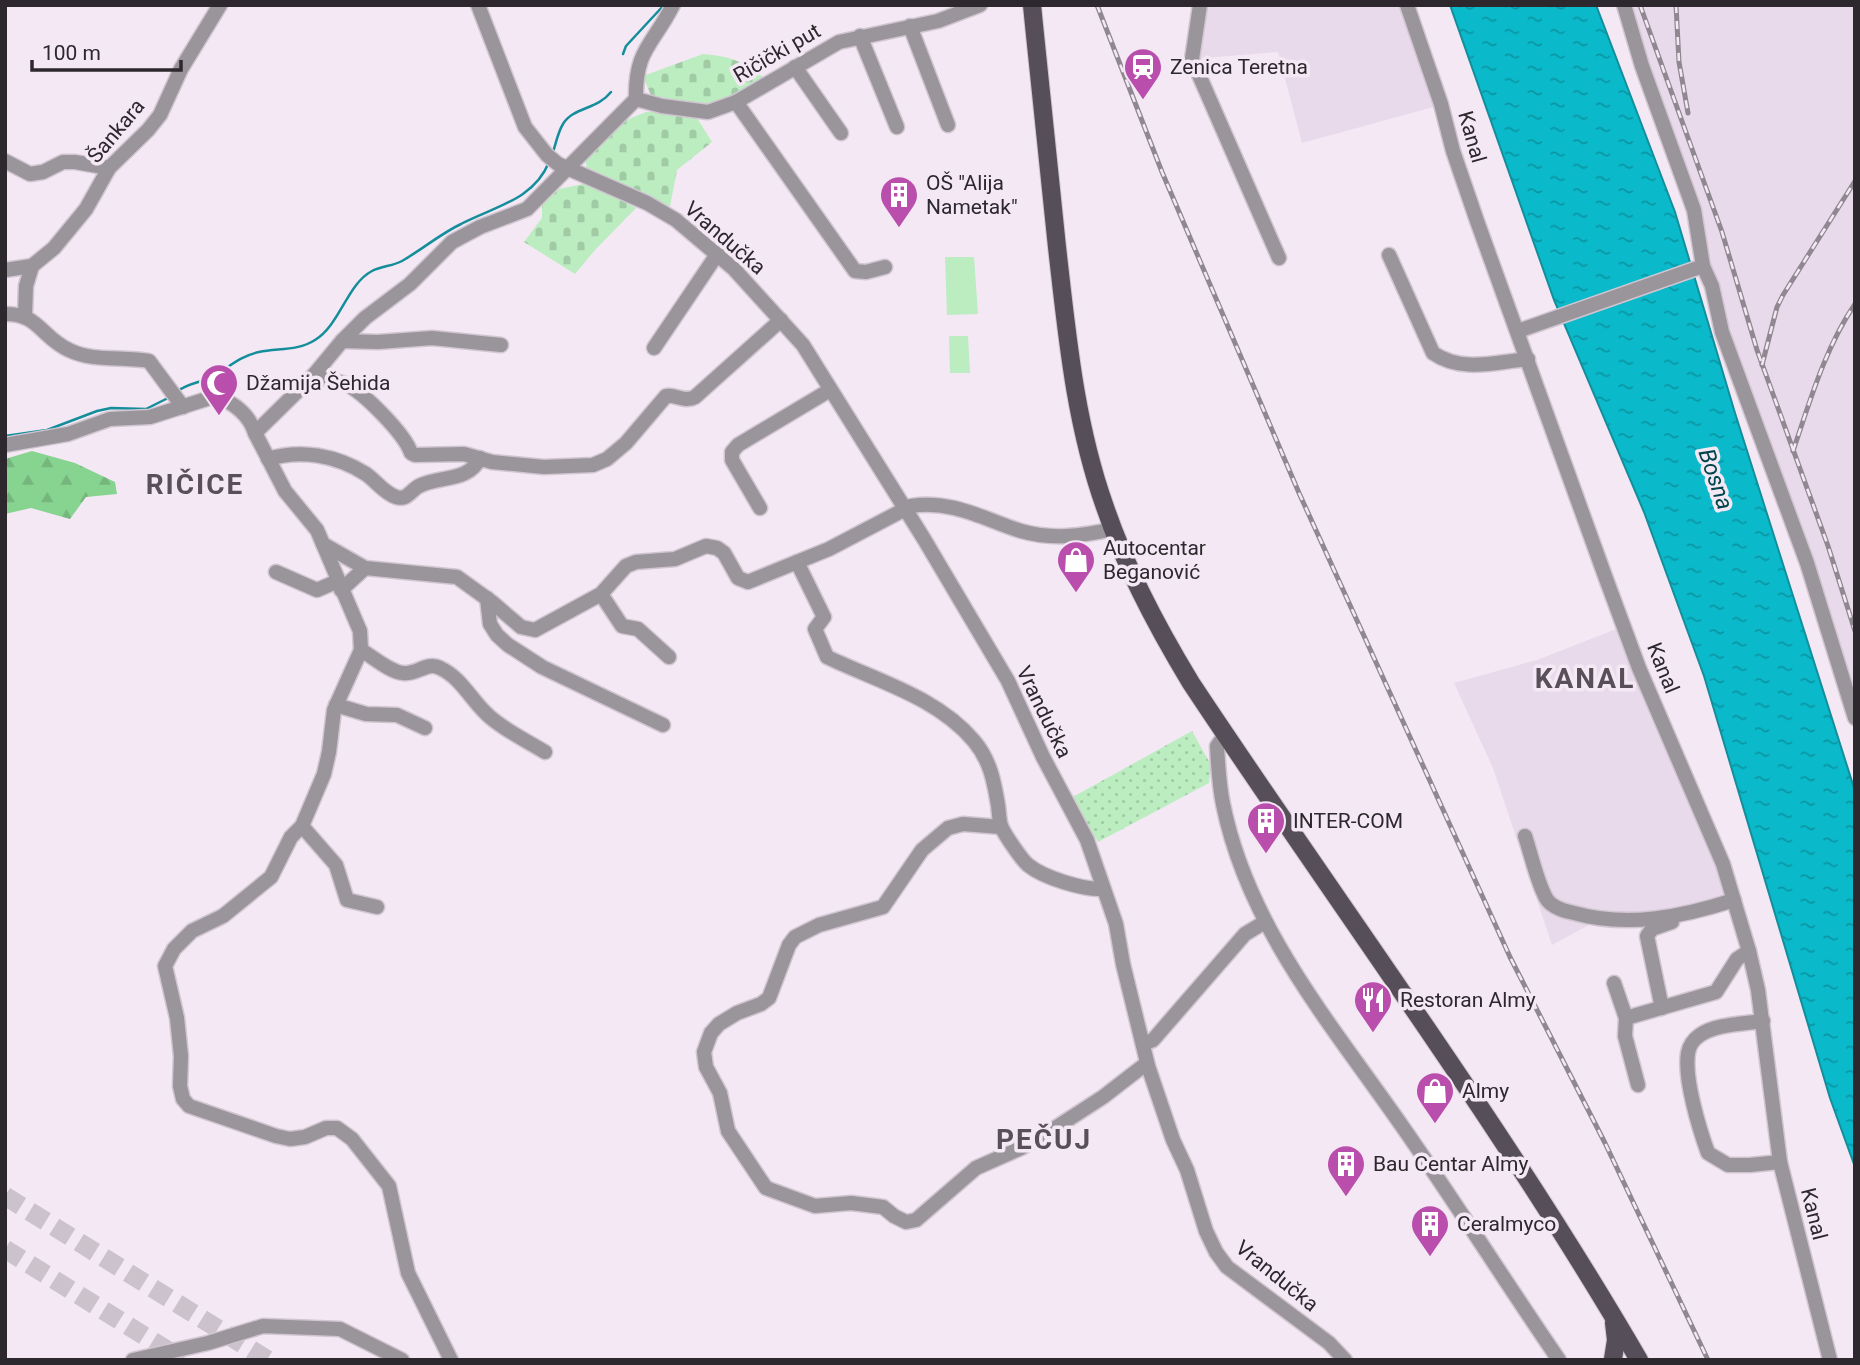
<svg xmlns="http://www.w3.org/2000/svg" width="1860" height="1365" font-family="Roboto,sans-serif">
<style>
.industrial{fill:#e8d9eb}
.grass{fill:url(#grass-dots)}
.forest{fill:url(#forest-firs)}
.cemetery{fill:url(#cemetery-stones)}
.garden{fill:#bbedc0}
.water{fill:url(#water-ripples);stroke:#148e9b;stroke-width:2}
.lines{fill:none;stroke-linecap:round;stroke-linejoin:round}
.stream{stroke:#148e9b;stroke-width:2.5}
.highway-tunnel{stroke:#ccc2cc;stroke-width:19;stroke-dasharray:19 10;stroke-linecap:butt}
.minor-casing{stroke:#d0c5d0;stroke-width:17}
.major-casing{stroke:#d0c5d0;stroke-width:20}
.minor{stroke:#99959b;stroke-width:14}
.major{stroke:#564e58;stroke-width:18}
.rail-casing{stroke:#908890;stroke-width:5}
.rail{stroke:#f4e8f4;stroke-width:2.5;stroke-dasharray:8;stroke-linecap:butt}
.labels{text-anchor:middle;stroke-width:7;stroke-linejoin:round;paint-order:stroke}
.street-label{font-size:21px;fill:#2d282d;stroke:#f4e8f4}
.poi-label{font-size:21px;fill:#2d282d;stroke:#f4e8f4;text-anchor:start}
.water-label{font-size:23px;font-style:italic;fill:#01454c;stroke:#f4e8f4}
.district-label{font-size:28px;font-weight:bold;letter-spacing:2px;fill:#594f59;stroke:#f4e8f4}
</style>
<defs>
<pattern id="grass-dots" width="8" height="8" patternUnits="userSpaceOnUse" patternTransform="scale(1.75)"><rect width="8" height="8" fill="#bbedc0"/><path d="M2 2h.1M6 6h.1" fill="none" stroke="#a1cba5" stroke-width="1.8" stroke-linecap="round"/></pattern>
<pattern id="forest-firs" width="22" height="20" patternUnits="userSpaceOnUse" patternTransform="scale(1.75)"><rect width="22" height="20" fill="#87d490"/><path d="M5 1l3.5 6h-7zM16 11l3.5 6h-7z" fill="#75b67c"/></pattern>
<pattern id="cemetery-stones" width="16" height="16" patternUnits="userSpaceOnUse" patternTransform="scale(1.75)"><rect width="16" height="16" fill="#bbedc0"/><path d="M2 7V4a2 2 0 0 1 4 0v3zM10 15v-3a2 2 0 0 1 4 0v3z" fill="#a1cba5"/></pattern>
<pattern id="water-ripples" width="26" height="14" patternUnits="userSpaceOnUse" patternTransform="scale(1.75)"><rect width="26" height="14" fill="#0ab9ca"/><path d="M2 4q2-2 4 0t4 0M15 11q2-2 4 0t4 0" fill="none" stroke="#0b96a4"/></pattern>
</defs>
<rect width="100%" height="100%" fill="#f4e8f4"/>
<!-- industrial -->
<g class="industrial">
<path d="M1200 5H1404L1437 106 1302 143 1278 52 1192 59Z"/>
<path d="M1628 5H1855V706L1755 416Z"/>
<path d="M1624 626 1734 900 1598 920 1552 945 1493 768 1454 683 1537 660Z"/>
</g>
<!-- grass -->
<path class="grass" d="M1192 731 1211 765 1209 783 1098 842 1071 798Z"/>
<!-- forest -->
<path class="forest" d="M32 451 75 463 115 482 117 494 86 497 70 519 31 508 5 514V459Z"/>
<!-- cemetery -->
<g class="cemetery">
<path d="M703 54C729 56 744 61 764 78L714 106 652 98 643 76Z"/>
<path d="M646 112H675L697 118 712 142 677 170 670 206 667 207 587 169 585 158 624 121Z"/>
<path d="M588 183 636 208 595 250 575 274 524 242 542 218V205L559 189Z"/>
</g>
<!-- garden -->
<g class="garden">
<path d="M945 257H974L978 314 947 315Z"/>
<path d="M949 336H968L970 373H950Z"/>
</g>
<!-- water -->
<path class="water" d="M1450 5H1596L1675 212 1735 413 1855 791V1167L1830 1098 1704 676 1644 512 1554 300Z"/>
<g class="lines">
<!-- stream -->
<g class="stream">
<path d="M623 54 626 46 664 5"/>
<path d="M553 152C556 143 558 132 563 124 573 107 597 110 611 92"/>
<path d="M178 391C187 384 197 383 207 379 225 371 239 356 259 352 278 348 298 351 315 340 340 325 347 284 372 271 382 266 393 266 402 261 423 249 440 234 461 224 493 207 534 200 549 162"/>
<path d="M5 436 47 430 97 411 111 408 146 409 170 397"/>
</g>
<!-- highway-tunnel -->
<g class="highway-tunnel">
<path d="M5 1196 268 1360"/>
<path d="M5 1249 183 1360"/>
</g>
<defs>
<g id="minor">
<path d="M478 5 525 127 547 155 558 164 647 203 676 220 734 269 803 345 924 539 1008 681 1043 757 1087 840 1116 924 1123 964 1148 1066 1173 1140 1187 1170 1206 1231 1216 1252 1227 1267 1329 1343 1345 1360"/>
<path d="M1200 5 1192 59 1279 258"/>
<path d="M1407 5 1441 104 1453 151 1477 221 1605 576 1639 668 1723 864 1749 951 1758 990 1780 1162 1830 1360"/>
<path d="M1624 5 1642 66 1694 210 1703 266 1712 286 1722 332 1807 563 1855 718"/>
<path d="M910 26 948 125"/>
<path d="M860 36 897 127"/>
<path d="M795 67 841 133"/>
<path d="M636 99 662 106 708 112 736 102 839 42 938 21 980 5"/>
<path d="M636 99C635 49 653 45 673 5"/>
<path d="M736 102 855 271 866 272 885 267"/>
<path d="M5 161 30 174 43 172 63 162H75L109 168"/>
<path d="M1389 255 1433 353C1462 373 1495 362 1528 359"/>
<path d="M5 270 32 266"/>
<path d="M5 314C38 313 42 338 69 350 93 362 122 356 149 361L183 407"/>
<path d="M25 315 26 286 32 266 54 248 86 209 109 168 148 130 160 115 181 69 220 5"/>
<path d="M1518 331 1703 266"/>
<path d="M342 341 378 342 432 338 501 345"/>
<path d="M654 348 718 253"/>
<path d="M313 376C323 380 335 380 346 384 364 393 405 434 411 453L415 455 464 454 492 462 544 467 593 465 607 459 626 443 666 396C676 394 684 403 695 397L781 320"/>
<path d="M5 445 68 434 110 419 150 417 216 396C234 403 249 414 255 433"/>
<path d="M268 459C301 449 336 455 366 474 376 481 384 493 396 497 407 501 411 490 419 486 439 475 468 483 480 458"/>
<path d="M760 508 732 460V452L738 445 830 390"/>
<path d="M323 544 365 568 457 577 493 603 521 627 535 630 601 594 626 566 636 562 675 559 706 546 717 548 724 553 738 578 748 582 829 549 911 506C951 499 986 520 1021 531 1052 540 1082 536 1113 529"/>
<path d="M797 562 824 617 815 629 827 657C877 681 937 697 974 741 990 760 994 781 998 805 999 812 999 820 1001 826 1004 834 1022 860 1028 865 1044 878 1084 890 1103 889"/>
<path d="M276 572 317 590 338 581"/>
<path d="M341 590 365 568"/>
<path d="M601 594 622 626 638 629 669 657"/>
<path d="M487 598 490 624 497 635 508 645 542 667 663 725"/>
<path d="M361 650C373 657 390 672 403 673 417 675 427 661 440 668 462 678 472 702 490 717 506 731 527 741 545 752"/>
<path d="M336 705 366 714 397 715 425 728"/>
<path d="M1225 735 1217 746C1218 765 1219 785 1223 804 1248 928 1332 1025 1402 1126 1456 1203 1506 1283 1559 1360"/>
<path d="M302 826 336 865 347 900 377 907"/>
<path d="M1001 827 963 824 948 828 922 850 883 907 819 925 795 937 789 945 769 998 761 1004 737 1013 719 1024 711 1033 704 1052 706 1067 720 1093 728 1131 766 1188 815 1206 851 1203 883 1207 894 1216 906 1222 916 1220 976 1168 1021 1148 1049 1132 1103 1097 1147 1063"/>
<path d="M1525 836C1531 854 1537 882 1546 898 1551 907 1564 911 1574 913 1627 928 1682 917 1734 900"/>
<path d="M1614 983 1626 1018 1625 1036 1638 1085"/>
<path d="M1662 1008 1647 936 1652 929 1672 922"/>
<path d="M1626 1018 1716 992 1737 959 1749 951"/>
<path d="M1763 1021C1743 1024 1716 1024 1700 1035 1694 1039 1689 1046 1688 1053 1684 1079 1699 1128 1708 1153L1728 1165H1750L1780 1162"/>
<path d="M1143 1044 1153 1040 1245 934 1265 922"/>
<path d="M133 1360 208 1343 263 1326 340 1329 402 1360"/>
<path d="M451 1360 408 1273 389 1186 352 1139 337 1128H326L305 1137 290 1139 276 1136 189 1106 183 1099 180 1086 181 1056 177 1018 165 966 174 949 192 931 223 916 271 877 291 837 302 826 324 774 329 752 334 710 361 650 360 631 317 530 285 491 255 433 313 376 342 341 365 318 410 284 452 242 480 227 527 209 636 99"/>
</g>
<g id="major">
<path d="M1032 5C1040 86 1049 167 1057 247 1067 335 1075 423 1105 507 1126 569 1157 627 1191 683 1340 908 1503 1126 1639 1360"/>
<path d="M1613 1359 1616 1340 1614 1323"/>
</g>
</defs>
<!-- minor casing -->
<use href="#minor" class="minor-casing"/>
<!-- major casing -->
<use href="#major" class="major-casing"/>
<!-- minor -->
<use href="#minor" class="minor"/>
<!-- major -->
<use href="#major" class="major"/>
<defs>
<g id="rail">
<path d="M1097 5 1162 172 1299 493 1510 957 1605 1143 1708 1360"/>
<path d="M1640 5 1722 232 1757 350 1828 546 1855 631"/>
<path d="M1676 5 1679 62 1688 113"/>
<path d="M1762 365 1777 307 1783 295 1855 181"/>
<path d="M1793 451C1810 401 1825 348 1855 304"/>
</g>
</defs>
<!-- rail casing -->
<use href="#rail" class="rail-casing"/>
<!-- rail -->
<use href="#rail" class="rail"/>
</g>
<!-- icons -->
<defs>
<symbol id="station-pin" viewBox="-11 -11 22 30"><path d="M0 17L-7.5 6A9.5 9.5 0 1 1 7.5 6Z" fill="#ba4ead" stroke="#f4e8f4"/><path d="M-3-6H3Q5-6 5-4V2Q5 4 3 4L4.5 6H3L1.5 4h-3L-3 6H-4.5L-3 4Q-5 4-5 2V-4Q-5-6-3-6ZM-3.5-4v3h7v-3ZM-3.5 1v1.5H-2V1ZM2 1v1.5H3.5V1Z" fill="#fff"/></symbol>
<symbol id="building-pin" viewBox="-11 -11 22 30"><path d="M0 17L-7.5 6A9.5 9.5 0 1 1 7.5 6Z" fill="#ba4ead" stroke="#f4e8f4"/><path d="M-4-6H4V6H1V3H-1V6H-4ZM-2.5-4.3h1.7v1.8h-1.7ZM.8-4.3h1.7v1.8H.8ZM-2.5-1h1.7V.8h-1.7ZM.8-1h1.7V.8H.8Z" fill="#fff"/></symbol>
<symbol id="mosque-pin" viewBox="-11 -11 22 30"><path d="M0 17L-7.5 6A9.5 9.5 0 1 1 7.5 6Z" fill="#ba4ead" stroke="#f4e8f4"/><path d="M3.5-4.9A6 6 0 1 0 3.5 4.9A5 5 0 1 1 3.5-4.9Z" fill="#fff"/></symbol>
<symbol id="shop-pin" viewBox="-11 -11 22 30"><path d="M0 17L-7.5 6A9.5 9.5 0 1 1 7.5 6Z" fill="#ba4ead" stroke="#f4e8f4"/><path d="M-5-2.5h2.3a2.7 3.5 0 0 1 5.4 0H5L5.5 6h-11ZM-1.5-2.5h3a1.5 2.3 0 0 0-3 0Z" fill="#fff"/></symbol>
<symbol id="restaurant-pin" viewBox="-11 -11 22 30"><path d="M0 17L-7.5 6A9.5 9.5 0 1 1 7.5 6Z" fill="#ba4ead" stroke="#f4e8f4"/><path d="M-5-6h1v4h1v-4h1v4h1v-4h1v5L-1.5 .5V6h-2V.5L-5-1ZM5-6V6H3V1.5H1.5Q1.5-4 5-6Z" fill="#fff"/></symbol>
</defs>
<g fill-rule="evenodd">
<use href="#station-pin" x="1121" y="45" width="44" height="60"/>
<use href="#building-pin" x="877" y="173" width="44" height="60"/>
<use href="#mosque-pin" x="197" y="361" width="44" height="60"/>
<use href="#shop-pin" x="1054" y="538" width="44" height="60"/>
<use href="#building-pin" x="1244" y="799" width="44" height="60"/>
<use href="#restaurant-pin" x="1351" y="978" width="44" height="60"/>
<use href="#shop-pin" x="1413" y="1069" width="44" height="60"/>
<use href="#building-pin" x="1324" y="1142" width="44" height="60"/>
<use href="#building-pin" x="1408" y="1202" width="44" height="60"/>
</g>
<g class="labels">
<!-- street labels -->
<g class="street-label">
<text transform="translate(777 53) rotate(-30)" y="7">Ričički put</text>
<text transform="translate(116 131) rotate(-50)" y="7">Šankara</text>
<text transform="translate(1472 137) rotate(74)" y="7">Kanal</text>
<text transform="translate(725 238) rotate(41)" y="7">Vrandučka</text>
<text transform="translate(1663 668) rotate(68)" y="7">Kanal</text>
<text transform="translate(1044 712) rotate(64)" y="7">Vrandučka</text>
<text transform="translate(1814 1214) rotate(76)" y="7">Kanal</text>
<text transform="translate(1277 1276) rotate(39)" y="7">Vrandučka</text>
</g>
<!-- poi labels -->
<g class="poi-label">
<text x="1170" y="74">Zenica Teretna</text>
<text x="926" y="190">OŠ "Alija<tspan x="926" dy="24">Nametak"</tspan></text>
<text x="246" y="390">Džamija Šehida</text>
<text x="1103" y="555">Autocentar<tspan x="1103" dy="24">Beganović</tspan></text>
<text x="1293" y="828">INTER-COM</text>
<text x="1400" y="1007">Restoran Almy</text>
<text x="1462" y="1098">Almy</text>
<text x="1373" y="1171">Bau Centar Almy</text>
<text x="1457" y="1231">Ceralmyco</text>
</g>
<!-- water labels -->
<g class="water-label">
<text transform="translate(1716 479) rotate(71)" y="8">Bosna</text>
</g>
<!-- district labels -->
<g class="district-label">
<text x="195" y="494">RIČICE</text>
<text x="1585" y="688">KANAL</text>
<text x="1044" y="1149">PEČUJ</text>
</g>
</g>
<!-- border -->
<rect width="1860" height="1365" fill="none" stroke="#2d282d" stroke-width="14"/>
<!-- scale -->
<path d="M32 60v10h149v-10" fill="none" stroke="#2d282d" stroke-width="3.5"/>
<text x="42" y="60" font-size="21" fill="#2d282d" stroke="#f4e8f4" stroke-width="5" paint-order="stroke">100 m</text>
</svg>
